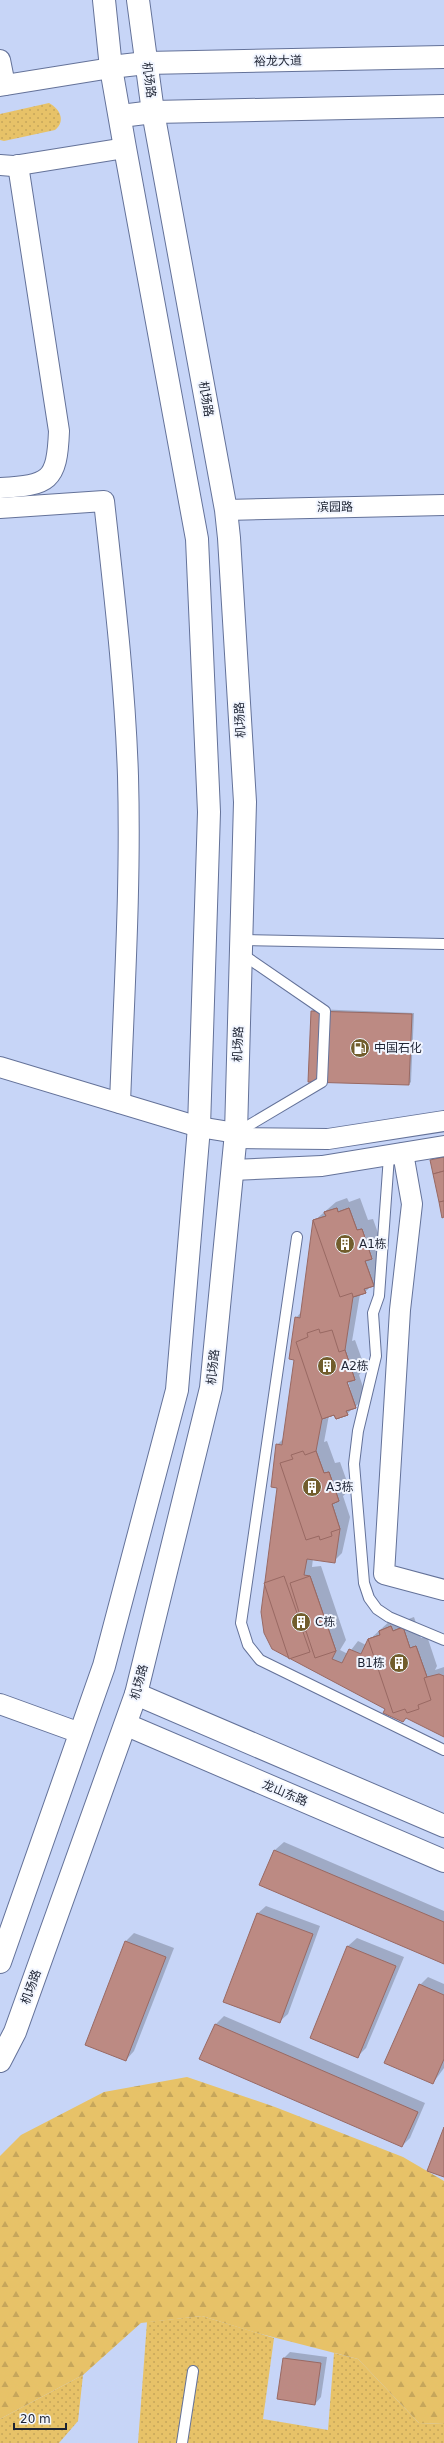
<svg xmlns="http://www.w3.org/2000/svg" width="444" height="2443" font-family="'DejaVu Sans','Noto Sans SC',sans-serif">
<style>
.green{fill:url(#green-dots)}
.forest{fill:url(#forest-firs)}
.shadow{fill:#0003}
.building{fill:#bc8a83;stroke:#996963}
.lines{fill:none;stroke-linecap:round;stroke-linejoin:round}
.lane-casing{stroke:#647299;stroke-width:12}
.street-casing{stroke:#647299;stroke-width:22}
.secondary-casing{stroke:#647299;stroke-width:24}
.primary-casing{stroke:#647299;stroke-width:24}
.lane{stroke:#fff;stroke-width:10}
.street{stroke:#fff;stroke-width:20}
.secondary{stroke:#fff;stroke-width:22}
.primary{stroke:#fff;stroke-width:22}
.labels{text-anchor:middle;stroke-width:4;stroke-linejoin:round;paint-order:stroke}
.street-label{font-size:12px;fill:#1d2333;stroke:#f2f6ff}
.poi-label{font-size:12px;fill:#1d2333;stroke:#f2f6ff;text-anchor:start}
</style>
<defs>
<pattern id="green-dots" width="8" height="8" patternUnits="userSpaceOnUse"><rect width="8" height="8" fill="#e7c268"/><path d="M2 2h.1M6 6h.1" fill="none" stroke="#c6a65b" stroke-width="1.8" stroke-linecap="round"/></pattern>
<pattern id="forest-firs" width="22" height="20" patternUnits="userSpaceOnUse"><rect width="22" height="20" fill="#e7c268"/><path d="M5 1l3.5 6h-7zM16 11l3.5 6h-7z" fill="#c6a65b"/></pattern>
</defs>
<rect width="100%" height="100%" fill="#c7d5f7"/>
<!-- green -->
<g class="green">
<path d="M49 103C60 109 66 121 55 130L4 141 0 140V114Z"/>
<path d="M202 2316 274 2338 263 2419 328 2430 334 2353 358 2359 419 2423 444 2424V2443H138L147 2322Z"/>
<path d="M83 2375 78 2421 59 2443H0V2419Z"/>
</g>
<!-- forest -->
<path class="forest" d="M187 2077 275 2107 403 2157 444 2181V2424L419 2423 358 2359 257 2333 202 2316 141 2323 83 2375 0 2419V2156L21 2135 104 2092Z"/>
<!-- shadow -->
<g class="shadow">
<path d="M314 1009 414 1013 411 1082 409 1084 312 1011Z"/>
<path d="M444 1156V1216L431 1160Z"/>
<path d="M347 1198 349 1202 360 1198 368 1220 373 1219 383 1247 376 1253 384 1274 365 1292 360 1294 352 1341 355 1340 365 1368 359 1375 366 1396 355 1407 347 1377 345 1378 354 1407 347 1414 329 1415 324 1442 327 1441 335 1463 340 1462 350 1490 343 1496 350 1517 342 1553 334 1561 313 1558 312 1567 321 1566 346 1640 340 1650 348 1654 358 1641 366 1645 369 1640 391 1620 402 1616 403 1621 414 1617 421 1638 427 1636 437 1666 435 1670 444 1667V1736L407 1717 403 1721 387 1708 290 1658 278 1488 277 1445 285 1437 295 1359 296 1318 302 1311 314 1221 336 1202Z"/>
<path d="M284 1842 444 1911V1963L260 1884 275 1850Z"/>
<path d="M266 1906 320 1926 288 2014 279 2022 257 1914Z"/>
<path d="M134 1933 174 1948 134 2051 126 2060V1941Z"/>
<path d="M357 1938 404 1957 366 2048 358 2056 311 2037 348 1946Z"/>
<path d="M428 1977 444 1984V2068L433 2083 420 1985Z"/>
<path d="M224 2016 425 2103 410 2138 402 2146 201 2059 216 2024Z"/>
<path d="M290 2352 327 2357 321 2397 315 2404 284 2358Z"/>
</g>
<!-- building -->
<g class="building">
<path d="M311 1011 412 1014 409 1085 308 1082Z"/>
<path d="M444 1157V1171L433 1174 430 1160Z"/>
<path d="M444 1171V1201L439 1202 433 1174Z"/>
<path d="M444 1201V1217L442 1218 439 1202Z"/>
<path d="M337 1208 338 1212 349 1208 357 1230 362 1229 372 1259 365 1261 374 1286 364 1289 366 1293 353 1297 345 1350 355 1380 347 1382 356 1408 346 1411 348 1415 336 1419 334 1415 322 1419 316 1451 324 1473 329 1472 339 1501 332 1504 340 1529 335 1563 307 1559 304 1575 310 1576 336 1651 332 1659 342 1663 349 1649 361 1654 368 1639 380 1635 379 1631 391 1626 393 1631 403 1627 410 1648 416 1646 427 1677 439 1674 444 1676V1737L406 1718 403 1722 383 1713 385 1709 272 1649 264 1633 261 1612 277 1488 271 1487 276 1444 282 1445 294 1360 289 1359 295 1317 300 1318 313 1220 326 1216 324 1212Z"/>
<path d="M337 1208 338 1212 349 1208 357 1230 362 1229 372 1259 365 1261 374 1286 364 1289 366 1293 353 1297 352 1293 340 1297 313 1220 326 1216 324 1212Z"/>
<path d="M319 1329 320 1333 332 1330 339 1352 345 1350 355 1380 347 1382 356 1408 346 1411 348 1415 336 1419 334 1415 322 1419 296 1342 308 1337 307 1333Z"/>
<path d="M303 1451 305 1455 316 1451 324 1473 329 1472 339 1501 332 1504 340 1529 331 1532 332 1536 320 1540 319 1536 306 1540 280 1463 293 1459 291 1455Z"/>
<path d="M284 1576 297 1613 299 1612 290 1583 310 1576 336 1651 315 1658 306 1631 303 1632 310 1652 289 1659 264 1583Z"/>
<path d="M391 1626 393 1631 403 1627 410 1648 416 1646 427 1677 424 1678 431 1700 418 1705 419 1709 407 1713 405 1709 393 1713 368 1639 380 1635 379 1631Z"/>
<path d="M274 1850 444 1922V1964L259 1885Z"/>
<path d="M257 1913 313 1934 280 2023 223 2002Z"/>
<path d="M125 1941 166 1957 126 2061 85 2045Z"/>
<path d="M347 1946 396 1966 358 2058 310 2038Z"/>
<path d="M419 1984 444 1995V2059L433 2084 384 2063Z"/>
<path d="M215 2024 418 2112 402 2147 199 2059Z"/>
<path d="M444 2127V2177L427 2171Z"/>
<path d="M283 2358 321 2363 315 2405 277 2399Z"/>
</g>
<g class="lines">
<defs>
<g id="lane">
<path d="M241 940 444 944"/>
<path d="M236 1133 322 1082 325 1011 242 954"/>
<path d="M389 1156 379 1296 373 1313 376 1356 358 1431 354 1464 364 1583 369 1598 377 1609 389 1617 444 1640"/>
<path d="M297 1237 241 1623 248 1645 260 1660 444 1750"/>
<path d="M182 2443 193 2371"/>
</g>
<g id="street">
<path d="M0 60 5 85"/>
<path d="M0 86 111 68"/>
<path d="M0 165 13 166 125 148"/>
<path d="M0 488C49 485 57 482 59 431L18 165"/>
<path d="M0 508 104 501C114 592 125 684 128 776 131 885 124 994 120 1103"/>
<path d="M226 510 444 505"/>
<path d="M0 1067 199 1127 236 1133"/>
<path d="M235 1138 328 1139 444 1121"/>
<path d="M403 1153 412 1204 400 1310 384 1574 444 1590"/>
<path d="M232 1170 322 1166 444 1146"/>
<path d="M0 1704 80 1733"/>
</g>
<g id="secondary">
<path d="M111 67 146 63 444 57"/>
<path d="M121 116 153 112 444 106"/>
<path d="M136 1694 444 1826"/>
<path d="M127 1725 444 1861"/>
</g>
<g id="primary">
<path d="M0 1962 104 1666 177 1390 199 1127 209 812 197 539 125 148 111 68 104 0"/>
<path d="M0 2061 15 2032 136 1694 211 1388 236 1133 245 802 229 538 226 510 153 112 138 0"/>
</g>
</defs>
<!-- lane casing -->
<use href="#lane" class="lane-casing"/>
<!-- street casing -->
<use href="#street" class="street-casing"/>
<!-- secondary casing -->
<use href="#secondary" class="secondary-casing"/>
<!-- primary casing -->
<use href="#primary" class="primary-casing"/>
<!-- lane -->
<use href="#lane" class="lane"/>
<!-- street -->
<use href="#street" class="street"/>
<!-- secondary -->
<use href="#secondary" class="secondary"/>
<!-- primary -->
<use href="#primary" class="primary"/>
</g>
<!-- icons -->
<defs>
<symbol id="fuel-disc" viewBox="-11 -11 22 22"><circle r="9.5" fill="#715d2c" stroke="#f2f6ff"/><path d="M-5.5-6h7V0h2V4h1.3V-2.5L3-4.5l.8-.8L6-3V5H2.5V1h-1V6h-7ZM-4.2-4.7v3.2H.2V-4.7Z" fill="#fff"/></symbol>
<symbol id="building-disc" viewBox="-11 -11 22 22"><circle r="9.5" fill="#715d2c" stroke="#f2f6ff"/><path d="M-4-6H4V6H1V3H-1V6H-4ZM-2.5-4.3h1.7v1.8h-1.7ZM.8-4.3h1.7v1.8H.8ZM-2.5-1h1.7V.8h-1.7ZM.8-1h1.7V.8H.8Z" fill="#fff"/></symbol>
</defs>
<g fill-rule="evenodd">
<use href="#fuel-disc" x="349" y="1037" width="22" height="22"/>
<use href="#building-disc" x="334" y="1233" width="22" height="22"/>
<use href="#building-disc" x="316" y="1355" width="22" height="22"/>
<use href="#building-disc" x="301" y="1476" width="22" height="22"/>
<use href="#building-disc" x="290" y="1611" width="22" height="22"/>
<use href="#building-disc" x="388" y="1652" width="22" height="22"/>
</g>
<g class="labels">
<!-- street labels -->
<g class="street-label">
<text transform="translate(278 61) rotate(-1)" y="4">裕龙大道</text>
<text transform="translate(149 80) rotate(82)" y="4">机场路</text>
<text transform="translate(206 399) rotate(80)" y="4">机场路</text>
<text transform="translate(335 507) rotate(-1)" y="4">滨园路</text>
<text transform="translate(240 720) rotate(-93)" y="4">机场路</text>
<text transform="translate(238 1044) rotate(-88)" y="4">机场路</text>
<text transform="translate(213 1367) rotate(-84)" y="4">机场路</text>
<text transform="translate(139 1682) rotate(-75)" y="4">机场路</text>
<text transform="translate(285 1793) rotate(23)" y="4">龙山东路</text>
<text transform="translate(31 1987) rotate(-70)" y="4">机场路</text>
</g>
<!-- poi labels -->
<g class="poi-label">
<text x="374" y="1052">中国石化</text>
<text x="359" y="1248">A1栋</text>
<text x="341" y="1370">A2栋</text>
<text x="326" y="1491">A3栋</text>
<text x="315" y="1626">C栋</text>
<text x="385" y="1667" text-anchor="end">B1栋</text>
</g>
</g>
<!-- scale -->
<path d="M14 2423v6h52v-6" fill="none" stroke="#1d2333" stroke-width="2"/>
<text x="20" y="2423" font-size="12" fill="#1d2333" stroke="#f2f6ff" stroke-width="3" paint-order="stroke">20 m</text>
</svg>
